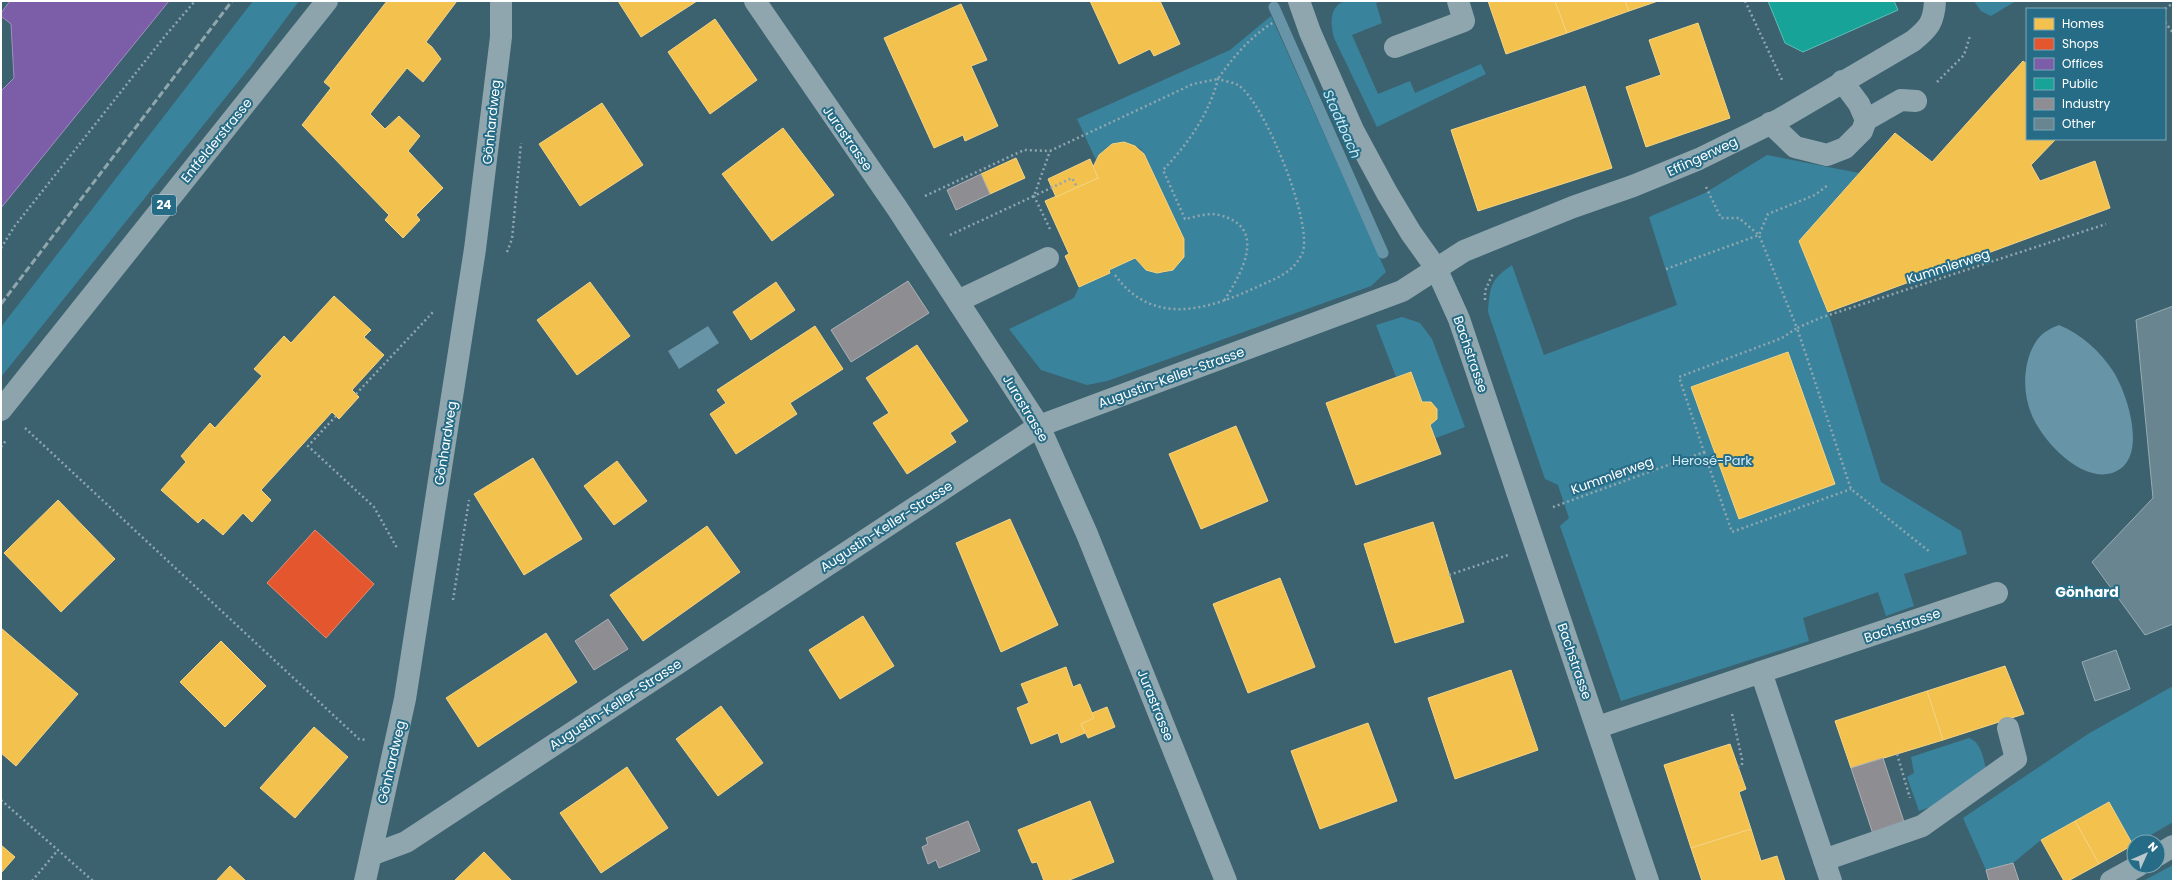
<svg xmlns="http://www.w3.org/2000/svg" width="2174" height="882" font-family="Poppins,sans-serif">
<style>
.green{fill:#3a839c}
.water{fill:#6795a7}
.homes{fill:#f2c14e;stroke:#f6d483}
.shops{fill:#e4572e;stroke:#ec896d}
.offices{fill:#7b5ea7;stroke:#a38ec1}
.public{fill:#17a398;stroke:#5dbfb7}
.industry{fill:#8d8d92;stroke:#afafb3}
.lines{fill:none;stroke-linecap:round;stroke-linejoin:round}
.stream{stroke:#6795a7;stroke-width:11}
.building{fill:#69858f;stroke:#96acb4}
.path{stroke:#8fa6af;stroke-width:2.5;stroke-dasharray:2 3;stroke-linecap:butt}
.minor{stroke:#8fa6af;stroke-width:22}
.major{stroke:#8da4ac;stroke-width:22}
.rail{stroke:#8fa6ad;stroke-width:3;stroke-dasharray:7 3;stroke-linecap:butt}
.labels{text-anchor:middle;stroke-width:4;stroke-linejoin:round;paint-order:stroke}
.shield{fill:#266c86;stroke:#bed3db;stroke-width:1}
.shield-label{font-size:12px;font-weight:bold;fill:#fff}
.street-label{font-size:13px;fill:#fff;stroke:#266c86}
.park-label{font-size:13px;fill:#d4eef7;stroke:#266c86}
.water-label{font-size:14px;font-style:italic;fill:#c6e7f2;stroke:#266c86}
.neighbourhood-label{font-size:14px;font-weight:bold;fill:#fff;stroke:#266c86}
</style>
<rect width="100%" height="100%" fill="#3c6270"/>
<!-- green -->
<g class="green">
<path d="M253 1H299L250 67 1 377V327Z"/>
<path d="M1345 1H1382L1376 3 1382 23 1352 35 1378 94 1410 81 1415 93 1481 64 1486 74 1377 127 1334 38C1331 25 1328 7 1345 1Z"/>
<path d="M1974 1H2016L1991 16 1981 11Z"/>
<path d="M1271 16 1386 272 1371 286 1107 381 1087 385 1041 370 1009 329 1074 298 1079 287 1110 273 1109 270 1135 258C1153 286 1190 272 1184 239L1141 149C1123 137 1107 142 1096 160L1077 119 1230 50Z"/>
<path d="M1767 155 1859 173 1799 241 1828 312 1881 482 1961 531 1967 554 1904 574 1914 606 1886 616 1878 592 1803 618 1809 641 1621 701 1560 526 1569 518 1558 485 1545 479 1488 312C1490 287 1490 280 1512 265L1544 355 1677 305 1649 217 1705 193Z"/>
<path d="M1402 317 1420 323 1432 339 1465 427 1436 438 1430 425 1437 419V409L1431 402H1422L1411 372 1396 377 1376 325Z"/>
<path d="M2173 686V822L2139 842H2134L2133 845 2109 802 2041 840 2013 863 1986 870 1963 818 2088 734Z"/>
<path d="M1969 738C1981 742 1983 757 1986 769L1933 806 1919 811 1907 777 1914 773 1911 757Z"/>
<path d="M2173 865V881H2143Z"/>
</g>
<!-- water -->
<g class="water">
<path d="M2059 325C2081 334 2100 351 2113 371 2127 393 2146 451 2120 469 2088 491 2041 441 2031 413 2022 391 2023 360 2037 340 2043 332 2051 328 2059 325Z"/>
<path d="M708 326 719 343 679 369 668 351Z"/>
</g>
<!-- homes -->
<g class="homes">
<path d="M387 1H457L426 42 432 47 441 59 423 82 407 68 370 114 385 129 399 116 420 136 408 151 443 188 416 215 420 220 403 238 385 220 389 215 302 125 331 88 324 82Z"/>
<path d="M618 1H697L641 37Z"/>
<path d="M1090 1H1160L1180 44 1154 56 1150 49 1119 64Z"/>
<path d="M1488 1H1555L1567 33 1506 54Z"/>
<path d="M1555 1H1625L1629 11 1567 33Z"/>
<path d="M1625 1H1658L1629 11Z"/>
<path d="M961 4 987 60 971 66 998 126 965 141 963 135 934 148 884 38Z"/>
<path d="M715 19 757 80 710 114 668 52Z"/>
<path d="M1698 23 1730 118 1646 147 1626 87 1661 75 1649 40Z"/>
<path d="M2023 61 2027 64V139H2056L2031 165 2040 181 2095 161 2110 208 1828 312 1799 241 1895 133 1932 162Z"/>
<path d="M1585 86 1612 168 1478 211 1451 130Z"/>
<path d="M602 103 643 165 580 206 539 144Z"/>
<path d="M783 128 834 195 772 241 722 174Z"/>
<path d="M1124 142 1135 146 1144 154 1184 239V257L1173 270 1157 273 1146 270 1135 258 1109 270 1110 273 1079 287 1065 256 1069 254 1045 201 1098 178 1093 167 1099 155 1112 144Z"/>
<path d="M1016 158 1025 178 990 194 981 174Z"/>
<path d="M1090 159 1098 178 1056 197 1048 179Z"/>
<path d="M590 282 630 336 577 375 537 320Z"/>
<path d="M776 282 795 310 751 340 733 312Z"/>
<path d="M334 296 371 330 364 337 384 355 352 390 359 397 339 419 332 412 261 490 271 500 252 522 243 513 223 535 203 518 198 523 161 490 186 462 181 456 210 423 215 428 262 376 254 369 284 336 291 343Z"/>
<path d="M815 326 843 369 790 403 797 414 736 454 710 414 726 403 717 390Z"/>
<path d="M917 345 968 421 950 433 956 442 907 474 873 423 889 413 866 378Z"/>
<path d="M1788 352 1835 484 1739 519 1691 387Z"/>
<path d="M1411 372 1422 402H1431L1437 409V419L1430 425 1441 454 1356 485 1326 403Z"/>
<path d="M1236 426 1268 501 1201 529 1169 454Z"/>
<path d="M533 458 582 539 524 575 474 494Z"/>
<path d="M617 461 647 501 614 525 584 486Z"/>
<path d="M58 500 115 559 61 612 4 553Z"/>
<path d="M1010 519 1058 625 1001 652 956 543Z"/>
<path d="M1433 522 1464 622 1395 643 1364 544Z"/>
<path d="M707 526 740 572 643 641 610 595Z"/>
<path d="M1280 578 1315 667 1248 693 1213 604Z"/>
<path d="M863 616 894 666 840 699 809 650Z"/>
<path d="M1 628 78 694 16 766 1 753Z"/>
<path d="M546 633 577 682 478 747 446 698Z"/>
<path d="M221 641 266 686 225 727 180 682Z"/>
<path d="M2005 666 2024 714 1943 740 1927 691Z"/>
<path d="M1066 667 1073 687 1080 684 1094 718 1081 724 1085 733 1061 743 1058 733 1031 744 1017 708 1029 703 1021 684Z"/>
<path d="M1511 670 1538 750 1455 779 1428 698Z"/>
<path d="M1927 691 1943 740 1851 768 1835 721Z"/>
<path d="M721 706 763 763 718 796 676 739Z"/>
<path d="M1107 707 1115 727 1088 738 1081 724 1094 718 1092 713Z"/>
<path d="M1368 723 1397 801 1320 829 1291 751Z"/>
<path d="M314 727 348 757 295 818 260 788Z"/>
<path d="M1730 744 1746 789 1739 792 1751 829 1691 848 1664 765Z"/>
<path d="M627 767 668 828 601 873 560 813Z"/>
<path d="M1090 801 1114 862 1067 881H1044L1037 862 1032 863 1018 830Z"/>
<path d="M2109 802 2133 845 2099 864 2075 821Z"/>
<path d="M2075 821 2099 864 2068 881H2064L2041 840Z"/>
<path d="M1751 829 1761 861 1777 856 1785 881H1702L1691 848Z"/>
<path d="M1 845 15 857 1 873Z"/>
<path d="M484 852 512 881H454Z"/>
<path d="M230 866 246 881H216Z"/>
</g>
<!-- shops -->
<path class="shops" d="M315 530 374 584 326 638 267 583Z"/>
<!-- offices -->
<path class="offices" d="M10 1H169L1 208V91L14 78 11 24 1 16V13Z"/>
<!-- public -->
<path class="public" d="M1768 1H1894L1898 10 1803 52 1785 43Z"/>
<!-- industry -->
<g class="industry">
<path d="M981 174 990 194 956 210 947 190Z"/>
<path d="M908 281 929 313 851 362 831 330Z"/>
<path d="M608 619 628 649 594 670 575 641Z"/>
<path d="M1883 758 1904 822 1873 834 1851 768Z"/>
<path d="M968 821 980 851 939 868 936 860 928 864 922 847 928 844 926 838Z"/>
<path d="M2013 863 2019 881H1989L1986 870Z"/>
</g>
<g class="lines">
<!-- stream -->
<path class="stream" d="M1274 7 1383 253"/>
</g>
<!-- building -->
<g class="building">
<path d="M2173 306V624L2145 635 2092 562 2153 498 2136 320Z"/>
<path d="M2116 650 2130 689 2095 701 2082 662Z"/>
</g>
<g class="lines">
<!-- path -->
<g class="path">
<path d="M1745 1 1783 82"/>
<path d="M2165 9 2173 3"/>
<path d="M2165 22 2173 33"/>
<path d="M1937 82 1964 55 1970 36"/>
<path d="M1706 187 1721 218H1739L1759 235 1768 214 1815 195 1828 185"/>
<path d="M925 196 1024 150 1050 151 1193 84 1218 79C1232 58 1252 35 1274 22"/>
<path d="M1050 229 1034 196 1072 178 1077 187"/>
<path d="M950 235 1034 196 1050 151"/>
<path d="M1 248 14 227 165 36 195 1"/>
<path d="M507 252 512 239 521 143"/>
<path d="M1666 269 1759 235 1797 328 1820 318 2106 224"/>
<path d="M1115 275C1153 327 1207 310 1257 287 1276 278 1292 274 1302 254 1315 227 1264 101 1238 85 1232 82 1224 81 1218 79 1209 114 1188 144 1163 170L1185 219C1195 217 1209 212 1219 215 1269 227 1241 274 1224 301"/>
<path d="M1485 300V291L1493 273"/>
<path d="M356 394 434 311"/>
<path d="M336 416 308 446 374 507 397 548"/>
<path d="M25 428 359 739 366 740"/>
<path d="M1 447 7 439"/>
<path d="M1704 452 1732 532 1851 489"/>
<path d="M1553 507 1704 452 1679 377 1782 338 1797 328 1851 489 1930 552"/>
<path d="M1449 575 1508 555"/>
<path d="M453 600 469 500"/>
<path d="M1732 714 1742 759V765L1738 767"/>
<path d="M1897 754 1910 798"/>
<path d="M1 800 93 881"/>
<path d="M32 881 58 850"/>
</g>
<!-- minor -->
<g class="minor">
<path d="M755 1 897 208 1039 426 1087 534 1226 881"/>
<path d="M1299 1 1310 32 1353 130 1387 193 1411 233 1436 268 1459 319 1648 881"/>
<path d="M1395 47 1464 21 1458 1"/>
<path d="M1866 120 1901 100 1916 101"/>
<path d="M1770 123 1795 147 1827 155 1845 148 1862 131 1866 120 1859 104 1842 81"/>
<path d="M958 301 1048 258"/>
<path d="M1761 672 1997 593"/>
<path d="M1598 727 1761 672 1831 881"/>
<path d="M371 855 406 842 1039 426 1402 291 1464 251 1573 207 1633 186 1699 159 1780 119 1913 41C1929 28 1934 22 1935 1"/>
<path d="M2158 855 2173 846"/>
<path d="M1824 860 1922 826 2016 759 2008 728"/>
<path d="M365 881 405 699 475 249 501 37V1"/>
<path d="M2111 881 2138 866"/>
</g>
<!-- major -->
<path class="major" d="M1 410 327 1"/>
<!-- rail -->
<path class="rail" d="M1 304 232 1"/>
</g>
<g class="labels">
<!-- shield labels -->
<rect class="shield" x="152" y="195" width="24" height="20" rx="3"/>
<g class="shield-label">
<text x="164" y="209">24</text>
</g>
<!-- street labels -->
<g class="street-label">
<text transform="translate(491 122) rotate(-84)" y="5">Gönhardweg</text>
<text transform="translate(848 138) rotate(55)" y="5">Jurastrasse</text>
<text transform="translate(216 140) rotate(-51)" y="5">Entfelderstrasse</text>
<text transform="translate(1702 156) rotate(-25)" y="5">Effingerweg</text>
<text transform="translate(1948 266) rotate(-18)" y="5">Kummlerweg</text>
<text transform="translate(1471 354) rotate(71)" y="5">Bachstrasse</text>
<text transform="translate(1171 377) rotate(-20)" y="5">Augustin-Keller-Strasse</text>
<text transform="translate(1026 408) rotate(59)" y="5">Jurastrasse</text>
<text transform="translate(445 443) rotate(-81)" y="5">Gönhardweg</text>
<text transform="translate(1612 475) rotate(-20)" y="5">Kummlerweg</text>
<text transform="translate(886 526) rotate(-33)" y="5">Augustin-Keller-Strasse</text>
<text transform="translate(1902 625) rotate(-19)" y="5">Bachstrasse</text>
<text transform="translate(1575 661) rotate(71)" y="5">Bachstrasse</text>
<text transform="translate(615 704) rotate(-33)" y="5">Augustin-Keller-Strasse</text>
<text transform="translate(1156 705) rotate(68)" y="5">Jurastrasse</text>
<text transform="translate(391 762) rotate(-77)" y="5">Gönhardweg</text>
</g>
<!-- park labels -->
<g class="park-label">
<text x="1712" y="465">Herosé-Park</text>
</g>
<!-- water labels -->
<g class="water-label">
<text transform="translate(1342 124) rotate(66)" y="5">Stadtbach</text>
</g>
<!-- neighbourhood labels -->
<g class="neighbourhood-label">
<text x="2087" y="597">Gönhard</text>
</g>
</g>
<!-- border -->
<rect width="2174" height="882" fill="none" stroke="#ffffff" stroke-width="4"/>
<!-- legend -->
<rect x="2026" y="8" width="140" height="132" fill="#266c86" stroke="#7da7b6"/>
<rect x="2034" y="18" width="20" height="12" fill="#f2c14e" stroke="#7da7b6"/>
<text x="2062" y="28" font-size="12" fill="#ffffff">Homes</text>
<rect x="2034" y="38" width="20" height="12" fill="#e4572e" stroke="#7da7b6"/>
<text x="2062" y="48" font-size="12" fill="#ffffff">Shops</text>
<rect x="2034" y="58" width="20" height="12" fill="#7b5ea7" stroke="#7da7b6"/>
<text x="2062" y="68" font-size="12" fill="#ffffff">Offices</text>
<rect x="2034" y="78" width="20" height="12" fill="#17a398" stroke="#7da7b6"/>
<text x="2062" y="88" font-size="12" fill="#ffffff">Public</text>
<rect x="2034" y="98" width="20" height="12" fill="#8d8d92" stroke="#7da7b6"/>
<text x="2062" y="108" font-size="12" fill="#ffffff">Industry</text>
<rect x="2034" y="118" width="20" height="12" fill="#69858f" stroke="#7da7b6"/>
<text x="2062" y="128" font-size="12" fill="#ffffff">Other</text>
<!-- north arrow -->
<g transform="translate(2146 854) rotate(45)"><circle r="19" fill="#266c86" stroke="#7da7b6"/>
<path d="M0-3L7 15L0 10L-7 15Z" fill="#bbc8cd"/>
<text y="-6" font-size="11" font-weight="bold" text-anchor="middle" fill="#ffffff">N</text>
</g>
</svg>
